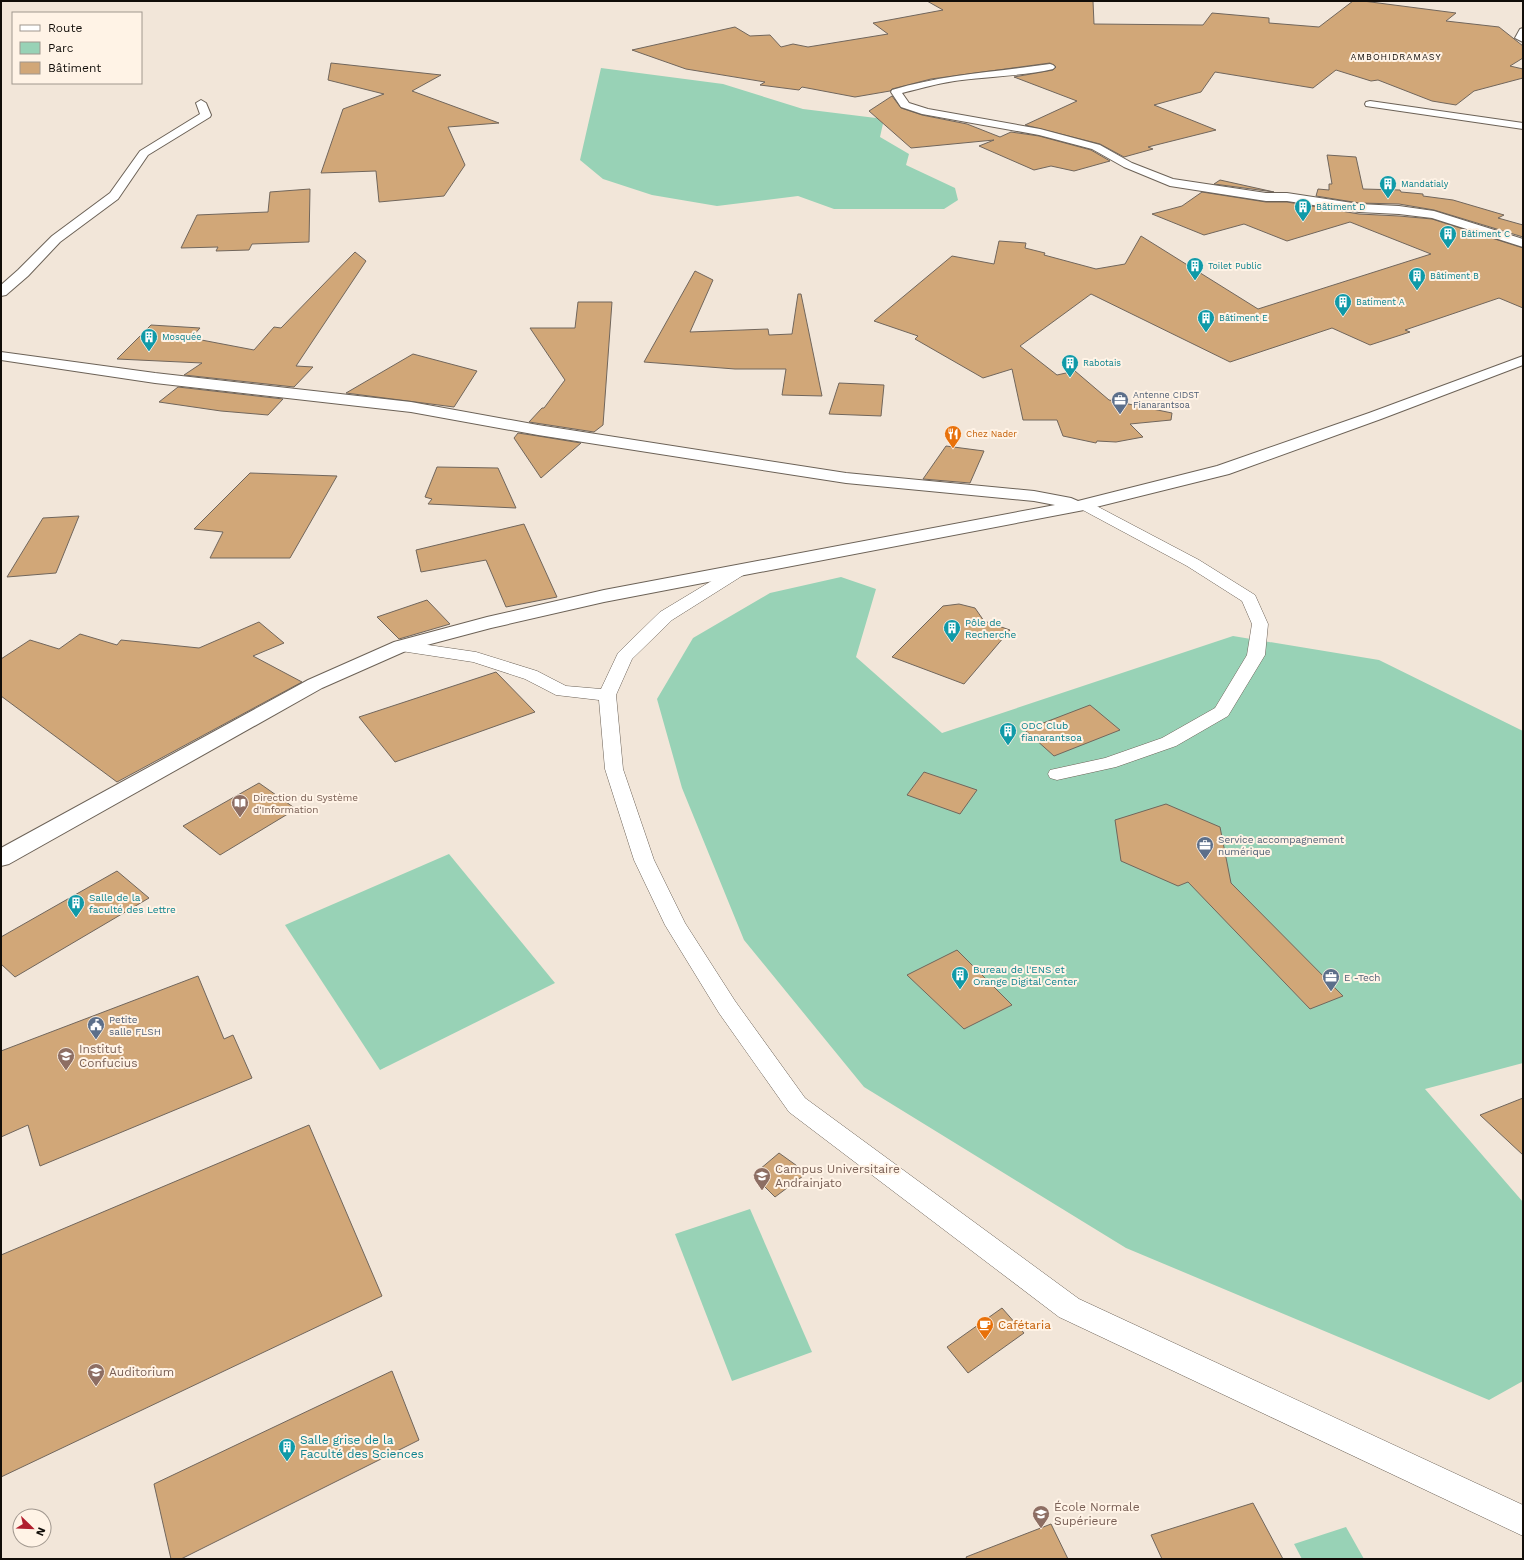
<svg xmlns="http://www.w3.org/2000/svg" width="1524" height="1560" font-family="'Work Sans',sans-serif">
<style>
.green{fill:#98d2b6}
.building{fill:#d1a778;stroke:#71665c}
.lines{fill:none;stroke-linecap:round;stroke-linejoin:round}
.lane-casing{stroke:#6c6257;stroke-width:1}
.street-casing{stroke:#6c6257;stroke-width:2}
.lane{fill:#fff;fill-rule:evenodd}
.street{fill:#fff;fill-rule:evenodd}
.labels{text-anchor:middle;stroke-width:4;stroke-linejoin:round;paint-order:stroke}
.far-neighbourhood-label{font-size:9px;letter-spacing:1px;fill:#110d09;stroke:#fff3e6}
.far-culture-label{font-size:9px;fill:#0d838f;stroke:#fff3e6;text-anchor:start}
.far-service-label{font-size:9px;fill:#4e5e75;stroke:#fff3e6;text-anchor:start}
.far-food-label{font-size:9px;fill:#c56008;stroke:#fff3e6;text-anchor:start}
.culture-label{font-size:10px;fill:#0d838f;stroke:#fff3e6;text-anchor:start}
.education-label{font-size:10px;fill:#785e54;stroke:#fff3e6;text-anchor:start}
.service-label{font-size:10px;fill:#4e5e75;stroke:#fff3e6;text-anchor:start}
.near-education-label{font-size:12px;fill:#785e54;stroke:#fff3e6;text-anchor:start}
.near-food-label{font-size:12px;fill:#c56008;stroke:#fff3e6;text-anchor:start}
.near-culture-label{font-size:12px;fill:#0d838f;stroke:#fff3e6;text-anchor:start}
</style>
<rect width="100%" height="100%" fill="#f2e6d9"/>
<!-- green -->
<g class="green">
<path d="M601 68 723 84 803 109 884 119 880 137 909 154 906 165 955 188 958 200 944 209H834L798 196 717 206 652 195 603 179 580 160Z"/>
<path d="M841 577 876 589 856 657 942 733 1233 636 1379 660 1523 731V1063L1425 1089 1523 1202V1381L1489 1400 1126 1248 864 1087 744 940 682 788 657 699 693 638 770 593Z"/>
<path d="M449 854 555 983 380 1070 285 925Z"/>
<path d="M750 1209 812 1352 732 1381 675 1234Z"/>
<path d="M1346 1527 1364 1559H1302L1294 1544Z"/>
</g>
<!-- building -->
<g class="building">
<path d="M927 1H1093L1094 24 1203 25 1212 13 1269 18V23L1319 27 1353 1H1363L1456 13 1446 21 1499 27 1523 46V58L1510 66 1523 69V78L1474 91 1456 105 1432 101 1378 80 1371 81 1336 70 1313 88 1215 72 1201 92 1154 105 1216 130 1148 147 1153 149 1124 157 1100 144 1025 125 1077 101 1014 77 1053 70 1056 67 1050 63 931 79 892 89 890 91 855 97 802 87 799 90 760 85 765 82 686 69 632 50 735 27 750 36 770 35 781 47 793 44 808 47 888 34 873 23 943 10Z"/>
<path d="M331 63 441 75 412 91 499 123 448 127 465 165 444 196 379 202 376 171 321 173 343 109 384 94 328 80Z"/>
<path d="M892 96 901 108 922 115 967 124 1000 137 1011 132 1039 136 1091 150 1110 161 1074 171 1051 166 1034 170 979 146 994 140 911 148 869 111Z"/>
<path d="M1327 155 1356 157 1363 189 1400 190 1401 192 1423 194V196L1453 200 1504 215 1498 218 1523 225V237L1434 210 1399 204 1359 203 1316 196 1318 189 1329 190V184H1332Z"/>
<path d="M1220 180 1274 192 1214 184Z"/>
<path d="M310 189 309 242 252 244 249 250 216 251 218 247 181 248 197 215 268 212 270 192Z"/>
<path d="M1202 192 1266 202H1287L1359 214 1399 216 1432 219 1523 248V308L1499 298 1405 330 1410 332 1370 345 1332 328 1230 362 1091 294 1020 346 1057 375 1075 371 1109 400 1172 413 1171 420 1130 424 1143 437 1116 442 1097 441 1096 443 1063 436 1057 420H1023L1012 369 983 378 915 339 918 336 874 321 952 256 994 264 999 241 1026 243 1025 248 1045 253 1044 255 1096 269 1125 264 1141 236 1258 309 1431 254 1350 222 1287 241 1244 224 1204 235 1152 214 1182 206Z"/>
<path d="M355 252 366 261 296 366 313 367 294 387 184 375 202 363 117 359 151 325 200 328 191 338 254 350 274 327 281 328Z"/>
<path d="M695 271 713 280 690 332 768 329 769 335 792 334 798 294H801L822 396 782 395 786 369H735L644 362Z"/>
<path d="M578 302H612L603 425 594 432 529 422 542 408H544L565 380 530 328H575Z"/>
<path d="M413 354 477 371 454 407 346 393Z"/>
<path d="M839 383 884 385 881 416 829 414Z"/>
<path d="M178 387 283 399 268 415 221 411 159 402Z"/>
<path d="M518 433 538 436 581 443 541 478 514 438Z"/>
<path d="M946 446 984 451 970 483 923 479Z"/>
<path d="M437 467 498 468 516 508 428 504 432 499 425 497Z"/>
<path d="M250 473 337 476 290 558H210L223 532 194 529Z"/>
<path d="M79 516 56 573 7 577 43 518Z"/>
<path d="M524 524 557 597 506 607 486 560 421 572 416 550Z"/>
<path d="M427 600 450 624 399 639 377 617Z"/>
<path d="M959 604 975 608 984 621 1010 630 964 684 892 657 943 606Z"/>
<path d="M259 622 284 643 253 656 302 682 117 782 1 696V659L30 640 59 649 80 634 117 645 121 640 199 648Z"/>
<path d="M496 672 535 712 395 762 359 717Z"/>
<path d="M1090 705 1120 730 1054 756 1025 730Z"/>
<path d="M924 772 977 790 960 814 907 795Z"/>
<path d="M259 783 296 809 220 855 183 826Z"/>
<path d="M1166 804 1220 827 1231 883 1343 996 1310 1009 1188 882 1178 886 1121 861 1115 820Z"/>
<path d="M117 871 149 898 15 977 1 964V937Z"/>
<path d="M957 950 1012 1005 964 1029 907 975Z"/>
<path d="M198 976 224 1039 233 1035 252 1078 40 1166 28 1125 1 1137V1051Z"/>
<path d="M1523 1098V1155L1480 1115Z"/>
<path d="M309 1125 382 1296 1 1477V1255Z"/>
<path d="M779 1153 807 1173 775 1197 753 1175Z"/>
<path d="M1002 1308 1024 1333 968 1373 947 1347Z"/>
<path d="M392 1371 419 1440 181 1559H171L154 1484Z"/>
<path d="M1253 1503 1283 1559H1162L1151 1535Z"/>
<path d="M1051 1524 1068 1559H967L966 1557Z"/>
</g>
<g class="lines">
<defs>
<g id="lane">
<path d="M1084 501 1089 502 1199 560 1255 595 1268 624 1265 655 1228 716 1176 746 1116 767 1057 780 1050 778 1048 774 1050 770 1105 758 1162 738 1215 708 1247 655 1252 624 1242 601 1187 566 1079 508 1077 505 1079 502Z"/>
<path d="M739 566 745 568 747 571 745 574 672 620 632 659 616 695 623 769 654 860 685 923 735 1001 805 1098 1079 1299 1523 1505V1536L1059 1317 789 1112 719 1013 665 925 634 860 605 769 599 700 556 695 525 679 473 662 401 651 395 650 392 646 395 642 401 641 476 652 537 671 566 686 601 689 618 653 660 612 733 568Z"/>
</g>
<g id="street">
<path d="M1523 28V42L1515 38 1520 29Z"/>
<path d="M1050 64 1053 65 1055 67 1053 69C1024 76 992 76 962 80 942 82 922 88 902 93L909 103 928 109 1040 129 1100 145 1132 163 1173 179 1266 193H1287L1359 204 1399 206 1434 211 1523 239V247L1432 218 1399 214 1359 212 1287 201H1266L1170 186 1124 167 1092 149 1039 135 922 114 901 107 891 92 892 90C945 74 996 72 1050 64Z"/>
<path d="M201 100 206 103 211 115 210 117 148 155 118 199 60 242 28 276 6 295 1 296V285L18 270 52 236 110 193 140 151 200 114 196 103Z"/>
<path d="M1370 101 1523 123V129L1366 106 1365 104 1366 102Z"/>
<path d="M1 352 155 373 411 402 538 425 846 473 1034 491 1071 498 1078 501 1217 466 1369 413 1523 356V365L1381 419 1229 474 1084 510 604 602 491 628 408 650 322 688 9 864 1 866V848L308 680 394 642 487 617 604 590 1055 505 1034 501 846 483 538 435 411 412 155 383 1 360Z"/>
</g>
</defs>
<!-- lane casing -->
<use href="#lane" class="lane-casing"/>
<!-- street casing -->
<use href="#street" class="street-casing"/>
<!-- lane -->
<use href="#lane" class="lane"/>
<!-- street -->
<use href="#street" class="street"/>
</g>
<!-- icons -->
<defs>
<symbol id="building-pin" viewBox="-11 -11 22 30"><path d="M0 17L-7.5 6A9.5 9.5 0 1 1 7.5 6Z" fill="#0f9aa8" stroke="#fff3e6"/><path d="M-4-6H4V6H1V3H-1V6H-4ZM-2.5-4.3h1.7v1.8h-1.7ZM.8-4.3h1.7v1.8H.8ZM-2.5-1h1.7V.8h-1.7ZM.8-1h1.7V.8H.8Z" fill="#fff"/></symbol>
<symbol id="office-pin" viewBox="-11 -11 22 30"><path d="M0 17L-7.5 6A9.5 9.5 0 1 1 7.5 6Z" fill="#5c6f8a" stroke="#fff3e6"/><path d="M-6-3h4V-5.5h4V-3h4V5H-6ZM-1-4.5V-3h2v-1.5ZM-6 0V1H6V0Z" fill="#fff"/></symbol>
<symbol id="restaurant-pin" viewBox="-11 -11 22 30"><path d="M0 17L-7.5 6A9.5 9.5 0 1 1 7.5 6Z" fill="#e8710a" stroke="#fff3e6"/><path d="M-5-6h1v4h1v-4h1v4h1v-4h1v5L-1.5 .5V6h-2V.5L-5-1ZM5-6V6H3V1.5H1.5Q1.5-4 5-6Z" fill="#fff"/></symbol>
<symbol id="library-pin" viewBox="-11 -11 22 30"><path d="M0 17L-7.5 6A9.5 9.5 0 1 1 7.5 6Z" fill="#8d6e63" stroke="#fff3e6"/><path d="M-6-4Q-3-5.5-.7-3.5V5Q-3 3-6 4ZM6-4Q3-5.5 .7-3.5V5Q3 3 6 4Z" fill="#fff"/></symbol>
<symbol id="civic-pin" viewBox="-11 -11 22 30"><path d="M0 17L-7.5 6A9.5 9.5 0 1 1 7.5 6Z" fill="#5c6f8a" stroke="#fff3e6"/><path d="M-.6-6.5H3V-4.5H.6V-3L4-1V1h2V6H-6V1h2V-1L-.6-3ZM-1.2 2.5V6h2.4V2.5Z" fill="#fff"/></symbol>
<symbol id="university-pin" viewBox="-11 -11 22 30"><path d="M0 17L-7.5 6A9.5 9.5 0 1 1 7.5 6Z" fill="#8d6e63" stroke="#fff3e6"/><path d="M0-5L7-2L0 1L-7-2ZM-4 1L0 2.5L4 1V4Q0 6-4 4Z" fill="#fff"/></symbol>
<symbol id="cafe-pin" viewBox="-11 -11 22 30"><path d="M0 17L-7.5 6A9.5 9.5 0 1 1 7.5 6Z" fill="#e8710a" stroke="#fff3e6"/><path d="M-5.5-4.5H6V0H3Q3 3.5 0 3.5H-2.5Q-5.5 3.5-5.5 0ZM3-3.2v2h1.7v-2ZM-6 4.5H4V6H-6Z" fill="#fff"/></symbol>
</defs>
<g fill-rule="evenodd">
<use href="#building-pin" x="1378" y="174" width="20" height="27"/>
<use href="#building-pin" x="1293" y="197" width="20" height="27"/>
<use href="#building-pin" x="1438" y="224" width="20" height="27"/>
<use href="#building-pin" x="1185" y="256" width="20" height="27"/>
<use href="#building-pin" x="1407" y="266" width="20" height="27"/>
<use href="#building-pin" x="1333" y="292" width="20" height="27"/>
<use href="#building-pin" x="1196" y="308" width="20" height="27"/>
<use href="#building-pin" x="139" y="327" width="20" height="27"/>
<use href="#building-pin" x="1060" y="353" width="20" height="27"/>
<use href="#office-pin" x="1110" y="390" width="20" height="27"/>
<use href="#restaurant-pin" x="943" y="424" width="20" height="27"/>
<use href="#building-pin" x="942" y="618" width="20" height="27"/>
<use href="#building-pin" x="998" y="721" width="20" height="27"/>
<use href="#library-pin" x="230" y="793" width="20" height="27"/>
<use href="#office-pin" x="1195" y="835" width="20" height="27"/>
<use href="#building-pin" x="66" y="893" width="20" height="27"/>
<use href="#building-pin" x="950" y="965" width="20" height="27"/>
<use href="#office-pin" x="1321" y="967" width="20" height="27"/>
<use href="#civic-pin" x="86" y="1015" width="20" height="27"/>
<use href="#university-pin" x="56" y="1046" width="20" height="27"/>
<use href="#university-pin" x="752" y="1166" width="20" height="27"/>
<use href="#cafe-pin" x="975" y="1315" width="20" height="27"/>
<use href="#university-pin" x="86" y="1362" width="20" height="27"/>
<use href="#building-pin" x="277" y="1437" width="20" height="27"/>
<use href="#university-pin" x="1031" y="1504" width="20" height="27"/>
</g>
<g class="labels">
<!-- far-neighbourhood labels -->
<g class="far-neighbourhood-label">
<text x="1396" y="60">AMBOHIDRAMASY</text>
</g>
<!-- far-culture labels -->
<g class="far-culture-label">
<text x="1401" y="187">Mandatialy</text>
<text x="1316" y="210">Bâtiment D</text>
<text x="1461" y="237">Bâtiment C</text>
<text x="1208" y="269">Toilet Public</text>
<text x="1430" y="279">Bâtiment B</text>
<text x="1356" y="305">Batiment A</text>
<text x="1219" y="321">Bâtiment E</text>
<text x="162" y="340">Mosquée</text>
<text x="1083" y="366">Rabotais</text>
</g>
<!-- far-service labels -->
<g class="far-service-label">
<text x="1133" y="398">Antenne CIDST<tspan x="1133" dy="10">Fianarantsoa</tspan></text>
</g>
<!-- far-food labels -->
<g class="far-food-label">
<text x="966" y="437">Chez Nader</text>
</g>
<!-- culture labels -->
<g class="culture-label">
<text x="965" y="626">Pôle de<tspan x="965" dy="12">Recherche</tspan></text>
<text x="1021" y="729">ODC Club<tspan x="1021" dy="12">fianarantsoa</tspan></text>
<text x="89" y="901">Salle de la<tspan x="89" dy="12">faculté des Lettre</tspan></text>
<text x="973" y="973">Bureau de l'ENS et<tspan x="973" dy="12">Orange Digital Center</tspan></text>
</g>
<!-- education labels -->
<g class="education-label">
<text x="253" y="801">Direction du Système<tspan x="253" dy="12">d'Information</tspan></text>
</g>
<!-- service labels -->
<g class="service-label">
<text x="1218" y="843">Service accompagnement<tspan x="1218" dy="12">numérique</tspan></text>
<text x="1344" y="981">E -Tech</text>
<text x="109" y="1023">Petite<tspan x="109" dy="12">salle FLSH</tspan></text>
</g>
<!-- near-education labels -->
<g class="near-education-label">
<text x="79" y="1053">Institut<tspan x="79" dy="14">Confucius</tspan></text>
<text x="775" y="1173">Campus Universitaire<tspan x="775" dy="14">Andrainjato</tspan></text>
<text x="109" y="1376">Auditorium</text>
<text x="1054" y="1511">École Normale<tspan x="1054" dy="14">Supérieure</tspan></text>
</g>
<!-- near-food labels -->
<g class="near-food-label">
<text x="998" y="1329">Cafétaria</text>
</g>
<!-- near-culture labels -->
<g class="near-culture-label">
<text x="300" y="1444">Salle grise de la<tspan x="300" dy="14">Faculté des Sciences</tspan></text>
</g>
</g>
<!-- border -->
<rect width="1524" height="1560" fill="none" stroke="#110d09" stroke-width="4"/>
<!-- legend -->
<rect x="12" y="12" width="130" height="72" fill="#fff3e6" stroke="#a0978e"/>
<rect x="20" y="25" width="20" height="6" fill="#ffffff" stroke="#a0978e"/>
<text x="48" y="32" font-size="12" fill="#110d09">Route</text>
<rect x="20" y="42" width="20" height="12" fill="#98d2b6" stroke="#a0978e"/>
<text x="48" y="52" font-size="12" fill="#110d09">Parc</text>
<rect x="20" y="62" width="20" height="12" fill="#d1a778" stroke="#a0978e"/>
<text x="48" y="72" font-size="12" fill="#110d09">Bâtiment</text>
<!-- north arrow -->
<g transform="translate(32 1528) rotate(113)"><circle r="19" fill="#fff3e6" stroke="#a0978e"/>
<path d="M0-3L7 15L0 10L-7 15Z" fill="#b01e2d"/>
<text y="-6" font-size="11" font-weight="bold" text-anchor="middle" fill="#110d09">N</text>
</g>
</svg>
